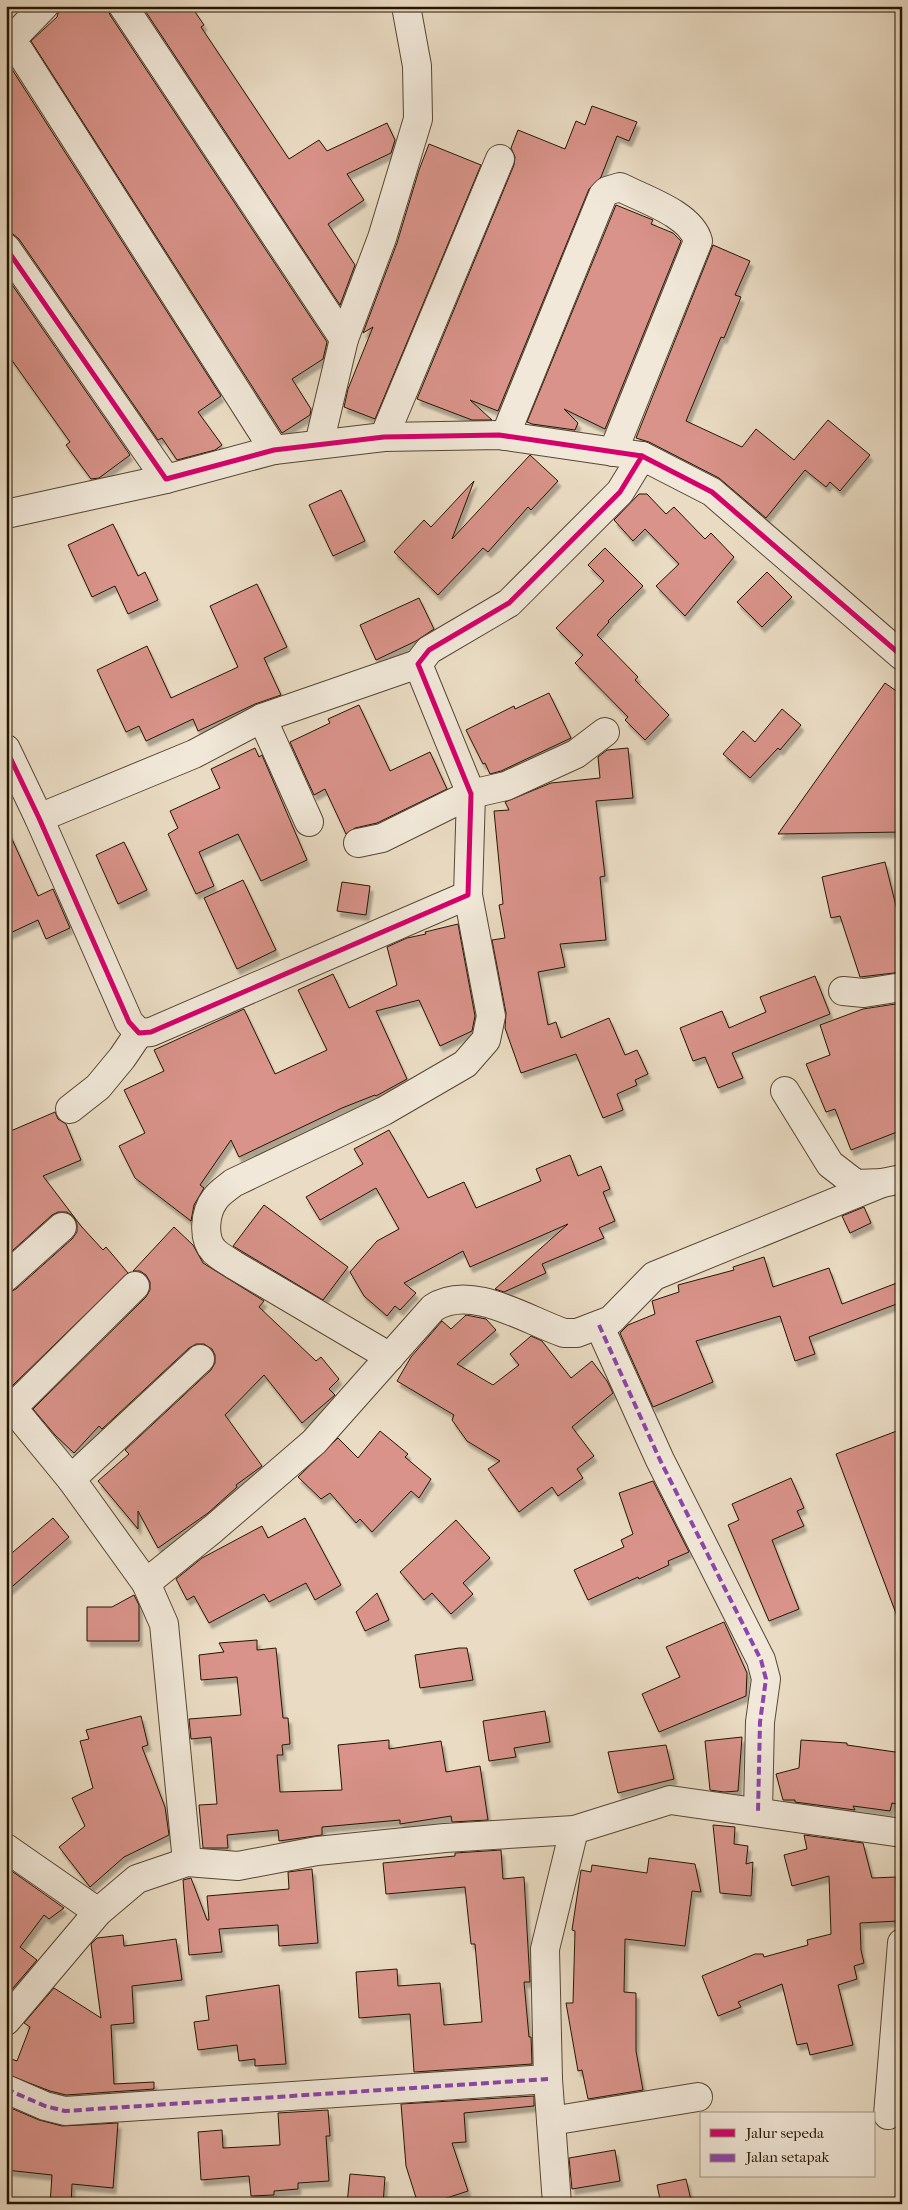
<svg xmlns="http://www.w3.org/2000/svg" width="908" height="2210" font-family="'IM FELL French Canon',serif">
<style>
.building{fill:#d9938a;stroke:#241501;filter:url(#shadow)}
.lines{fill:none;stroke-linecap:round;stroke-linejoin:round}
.street-casing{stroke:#564732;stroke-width:30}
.street{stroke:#f1e8d9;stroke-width:28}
.quiet{stroke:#8e44ad;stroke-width:4;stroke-dasharray:8 4;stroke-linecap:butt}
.cycleway-casing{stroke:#f1e8d9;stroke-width:8}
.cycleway{stroke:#d6006c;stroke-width:5}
</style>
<defs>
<filter id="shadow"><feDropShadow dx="3" dy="5.5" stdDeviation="1" flood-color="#0004"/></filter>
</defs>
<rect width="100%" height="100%" fill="#eadcc4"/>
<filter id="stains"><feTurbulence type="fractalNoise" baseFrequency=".004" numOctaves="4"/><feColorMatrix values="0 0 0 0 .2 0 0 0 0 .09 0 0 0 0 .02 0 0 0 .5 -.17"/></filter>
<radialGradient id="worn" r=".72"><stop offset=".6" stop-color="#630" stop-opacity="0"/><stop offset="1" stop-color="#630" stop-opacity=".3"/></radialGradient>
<!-- building -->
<g class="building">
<path d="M68 6H107L110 15 327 342 323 359 292 379 311 409 310 415 282 433 31 41 57 17 58 13Z"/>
<path d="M142 6H191L204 25 201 27 289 159 319 140 327 151 387 123 395 140 391 153 347 174 364 200 328 224 355 265 340 305Z"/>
<path d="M6 60 221 396 198 412 222 445 215 450 177 460 162 438 158 440 19 239 13 234 6 233Z"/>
<path d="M592 106 637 122 629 141 617 136 601 177 589 189 498 411 470 400 492 420H472L417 399 514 165 515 157 511 148 518 130 565 149 576 121 585 125Z"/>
<path d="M429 144 481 165 375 419 344 407 348 389 373 327 363 333 397 243 419 170Z"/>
<path d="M616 205 653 220 651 224 673 233 681 241 605 429 564 409 578 423 575 430 532 424 527 422Z"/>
<path d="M713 245 750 261 735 295 741 297 724 338 721 337 686 421 742 447 756 429 794 460 828 420 870 455 840 491 830 482 826 487 805 470 766 518 719 478 649 442 636 438Z"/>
<path d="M6 276 130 455 99 478 91 479 66 445 70 442 6 352Z"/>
<path d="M530 455 558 481 531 510 528 507 488 552 483 548 438 595 394 552 424 520 431 527 474 481 452 539Z"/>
<path d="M341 490 365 541 333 556 309 505Z"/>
<path d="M639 494H647L666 514 674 507 705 539 711 533 734 557 685 616 656 586 679 564 645 529 633 541 614 520Z"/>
<path d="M113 524 138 576 145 572 158 600 128 614 115 586 92 597 68 545Z"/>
<path d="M605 548 643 586 608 621 609 622 597 635 638 677 635 680 669 715 645 740 625 720 628 717 575 663 583 655 556 628 604 581 588 565Z"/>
<path d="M767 572 792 597 762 627 737 602Z"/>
<path d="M257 584 287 647 264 658 281 695 255 704 198 731 193 719 146 741 139 726 126 732 97 670 147 646 171 698 238 667 210 606Z"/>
<path d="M419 598 434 629 416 641 376 660 360 625Z"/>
<path d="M885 683 902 695V832L778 834Z"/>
<path d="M549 693 571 738 501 771 490 774 485 763 483 764 466 730 514 706 515 709Z"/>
<path d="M359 705 390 771 430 752 447 789 377 823 355 828 346 834 325 789 314 795 290 742 330 723 328 719Z"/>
<path d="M782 709 801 725 780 750 778 748 750 778 723 754 743 731 755 742Z"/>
<path d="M255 748 259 757 262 755 307 860 261 881 238 834 199 852 214 886 196 894 168 834 178 828 170 811 220 788 211 769Z"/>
<path d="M628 748 633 798 596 801 605 876 600 877 606 940 560 944 565 967 538 972 548 1025 556 1022 561 1038 609 1018 625 1055 637 1050 648 1074 635 1080 637 1085 617 1094 623 1110 603 1118 576 1054 521 1073 505 1028 506 1013 492 940 505 938 499 905 503 904 494 811 509 810 505 802 551 783 600 778 598 757 607 750Z"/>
<path d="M6 826 38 896 53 889 70 928 46 939 38 920 6 935Z"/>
<path d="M124 842 147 890 118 904 96 855Z"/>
<path d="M885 862 902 930V972L860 977 840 916 831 918 822 877Z"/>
<path d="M243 880 276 950 237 969 204 898Z"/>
<path d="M342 882 370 886 366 915 337 911Z"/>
<path d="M458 924 475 1016 472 1031 440 1046 419 1000 376 1011 407 1079 376 1096 375 1095 342 1108 239 1157 231 1140 200 1185 204 1188 194 1205 191 1221 135 1178 119 1146 145 1133 124 1090 164 1071 154 1050 244 1009 275 1074 327 1050 298 990 333 974 349 1008 397 985 387 947 407 938 426 934 425 932Z"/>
<path d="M815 976 830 1014 732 1053 743 1078 718 1088 705 1057 693 1061 680 1028 722 1011 729 1028 766 1012 760 997Z"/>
<path d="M902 1003V1130L851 1150 835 1109 826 1112 806 1064 830 1055 820 1025 863 1009Z"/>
<path d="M55 1112 58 1119 66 1124 81 1160 43 1176 81 1226 103 1250 106 1247 128 1273 12 1386 6 1385V1294L16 1289 72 1239 77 1232V1224L74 1217 67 1212H58L52 1215 12 1251 6 1242V1133Z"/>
<path d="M389 1130 428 1198 464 1182 476 1208 541 1181 536 1169 570 1155 578 1176 601 1166 610 1189 603 1192 615 1221 599 1228 604 1238 542 1264 546 1273 504 1292 495 1289 568 1224 470 1267 463 1251 404 1283 416 1293 400 1310 395 1306 387 1316 364 1296 350 1272 377 1241 399 1229 376 1188 320 1220 306 1197 363 1164 354 1149Z"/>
<path d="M264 1205 348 1267 323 1300 233 1246Z"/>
<path d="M864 1207 871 1223 850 1233 842 1216Z"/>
<path d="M174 1227 193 1245 203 1263 264 1301 259 1307 316 1361 321 1357 339 1379 329 1389 335 1395 302 1423 264 1375 225 1415 262 1466 236 1485 237 1487 208 1513 158 1548 138 1511V1529L98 1481 129 1454 125 1450 211 1370 215 1363V1355L212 1349 204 1344H196L189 1348 102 1429 99 1426 74 1453 55 1435 33 1409 146 1297 150 1290V1282L146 1275 140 1271H133Z"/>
<path d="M764 1257 773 1287 829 1268 842 1304 902 1281V1302L809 1337 815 1354 795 1361 780 1316 696 1341 713 1382 653 1407 620 1333 628 1325 655 1314 652 1301 679 1292 678 1285 734 1270 733 1267Z"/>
<path d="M466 1315 486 1319 496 1330 457 1364 493 1385 519 1365 510 1354 531 1336 542 1341 571 1378 592 1361 607 1381 613 1393 572 1427 594 1456 577 1469 583 1478 558 1496 552 1487 519 1512 488 1469 500 1461 467 1441 452 1420 454 1415 397 1381 411 1357 442 1321 451 1329Z"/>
<path d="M902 1429V1624H900L836 1454Z"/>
<path d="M380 1431 408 1454 405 1457 431 1479 419 1498 411 1491 372 1532 360 1519 356 1523 330 1493 321 1499 298 1477 338 1438 358 1458Z"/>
<path d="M791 1478 804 1508 797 1511 804 1526 772 1540 799 1609 769 1621 728 1525 739 1520 732 1504Z"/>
<path d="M653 1481 689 1552 668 1561 669 1565 639 1579 638 1577 588 1600 574 1570 624 1547 621 1540 633 1534 619 1493Z"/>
<path d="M53 1518 69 1537 6 1592V1558Z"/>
<path d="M305 1518 341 1585 315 1600 306 1583 269 1602 264 1594 209 1623 194 1596 187 1600 176 1579 202 1558 262 1526 268 1538Z"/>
<path d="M456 1520 490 1558 463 1583 473 1594 451 1614 432 1593 424 1600 400 1572Z"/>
<path d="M377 1593 389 1620 365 1631 356 1612Z"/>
<path d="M134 1595 139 1605V1641H87V1607H112Z"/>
<path d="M724 1622 747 1673 746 1696 659 1732 642 1694 680 1677 666 1647Z"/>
<path d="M257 1640V1650L276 1648 283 1718H288L290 1744 282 1745 283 1755H277L280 1792 342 1790 338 1745 389 1740V1749L441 1741 446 1772 480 1766 488 1820 452 1822 451 1816 400 1824V1820L322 1827V1835L279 1841 278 1830 227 1835 228 1848H203L199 1805 217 1804 211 1737 191 1739 189 1719 241 1715 237 1677 201 1680 199 1655 224 1652 219 1643Z"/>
<path d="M459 1648H467L473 1680 420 1688 415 1655Z"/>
<path d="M545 1711 550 1742 514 1748 516 1757 489 1761 483 1721Z"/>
<path d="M141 1716 148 1745 142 1747 165 1807 169 1835 124 1857 90 1887 59 1847 85 1826 72 1798 93 1788 80 1741 89 1739 86 1730Z"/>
<path d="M742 1737 738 1791 724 1792 710 1790 705 1741Z"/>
<path d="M801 1740 847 1743V1745L902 1753V1805L892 1803 890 1811 853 1806 855 1810 795 1802V1800H783L776 1774 799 1768Z"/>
<path d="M666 1745 674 1779 618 1793 608 1752Z"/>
<path d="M713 1825 735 1827 734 1844 748 1846 746 1864 753 1862 751 1896 720 1893Z"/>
<path d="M804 1835 863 1843 872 1878 896 1877 898 1921 860 1923 861 1950 864 1963 854 1966 857 1979 838 1985 853 2045 810 2055 807 2043 797 2045 782 1984 738 2002 741 2007 718 2016 702 1976 755 1954H763L764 1957 808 1945 807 1940 831 1934 829 1876 792 1886 784 1855 807 1849Z"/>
<path d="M501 1850 503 1879 524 1877 530 1982H524L529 2037H531L532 2064 414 2072 410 2014 359 2018 356 1972 397 1969 398 1986 440 1983 444 2025 482 2022 475 1944H471L465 1887 386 1894 383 1863 455 1856V1853Z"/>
<path d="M649 1858 695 1864 701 1892 692 1891 685 1946 625 1939 624 1992 636 1993V2051L643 2090 588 2099 582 2070 578 2071 566 2003H573L575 1931 572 1930 581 1870 591 1872 592 1865 647 1873Z"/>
<path d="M6 1867 64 1908 49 1919 44 1915 20 1947 37 1960 6 1996Z"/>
<path d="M312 1869 318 1943 279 1946 278 1925 219 1929 222 1952 189 1955 183 1880 191 1878 207 1920H209L207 1896 289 1889 288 1872Z"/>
<path d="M123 1935 124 1946 176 1939 182 1980 132 1986 134 2023 111 2025 114 2084 154 2082V2089L66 2095 50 2091 6 2074V2057L17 2061 30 2027 24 2023 54 1988 101 2018 91 1944 97 1938Z"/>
<path d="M279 1985 286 2064 255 2066V2059L239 2061 237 2045 198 2050 194 2022 209 2020 206 1996Z"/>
<path d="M534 2096V2106L464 2113 466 2142 452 2143 468 2191 428 2204H418L406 2166 401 2104Z"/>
<path d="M6 2106 39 2120 62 2126 118 2123 113 2188 72 2184 71 2204H50L52 2175 6 2170Z"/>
<path d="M328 2110 330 2136H326L329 2181 298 2183V2189L274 2191V2195L251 2196 249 2176 201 2180 198 2132 222 2130 223 2148 280 2145 278 2113Z"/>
<path d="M615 2150 620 2181 572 2189 569 2158Z"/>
<path d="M350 2174 385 2177 383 2204H347Z"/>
<path d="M686 2179 692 2204H661L657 2185Z"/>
</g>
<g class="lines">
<defs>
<g id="street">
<path d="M44 6 10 41 20 52 274 450"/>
<path d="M123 6 344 339 319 444"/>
<path d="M6 248 166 479 274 450 384 437 499 435 642 456 712 492 902 656"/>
<path d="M344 339 382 238 418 119 417 66 406 6"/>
<path d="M505 436 603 195 607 191 620 187C643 199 691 214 698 241L613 452"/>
<path d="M384 437 500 159"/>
<path d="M6 514 166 479"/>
<path d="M262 718 418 664"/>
<path d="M6 749 39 818 129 1022 139 1033 151 1032 468 895 471 794 418 664 429 650 509 603 620 492 642 456"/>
<path d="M39 818 194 754 262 718 309 822"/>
<path d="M358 843 382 838 471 794 506 786 576 754 605 732"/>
<path d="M843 991 864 993 902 987"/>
<path d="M785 1091 830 1164 856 1184 882 1183 902 1179"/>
<path d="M70 1109 98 1087 122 1058 139 1033"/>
<path d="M6 1277 62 1227"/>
<path d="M599 1325 660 1460 761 1660 766 1679 760 1722 758 1812"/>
<path d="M390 1357 234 1265C228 1261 219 1256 214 1251 202 1238 205 1212 215 1199 219 1193 227 1188 233 1183L384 1111 465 1064 486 1040 491 1016 468 895"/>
<path d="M6 1400 71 1479 146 1583 164 1624 187 1862"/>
<path d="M12 1408 135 1286"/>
<path d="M71 1479 200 1359"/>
<path d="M146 1583 213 1529 314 1442 433 1308C471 1283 526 1320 564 1333H577L611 1320 654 1276 882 1183"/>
<path d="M6 1848 98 1912"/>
<path d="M6 2021 98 1912 137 1879 187 1862 238 1866 317 1851 445 1838 574 1830 670 1800 902 1833"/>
<path d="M6 2089 45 2106 65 2111 548 2079"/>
<path d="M888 2115 902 1943"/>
<path d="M551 2121 698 2097"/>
<path d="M557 2204 548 2079 545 1949 574 1830"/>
</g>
</defs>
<!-- street casing -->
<use href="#street" class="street-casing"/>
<!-- street -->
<use href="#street" class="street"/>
<!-- quiet -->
<g class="quiet">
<path d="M599 1325 660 1460 761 1660 766 1679 760 1722 758 1812"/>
<path d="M6 2089 45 2106 65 2111 548 2079"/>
</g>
<defs>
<g id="cycleway">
<path d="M6 248 166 479 274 450 384 437 499 435 642 456 712 492 902 656"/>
<path d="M6 749 39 818 129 1022 139 1033 151 1032 468 895 471 794 418 664 429 650 509 603 620 492 642 456"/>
</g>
</defs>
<!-- cycleway casing -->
<use href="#cycleway" class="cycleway-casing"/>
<!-- cycleway -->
<use href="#cycleway" class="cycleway"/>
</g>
<!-- margin -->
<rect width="908" height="2210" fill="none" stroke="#eadcc4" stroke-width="25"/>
<rect x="8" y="8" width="893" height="2195" fill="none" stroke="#241501" stroke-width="2.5"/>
<rect x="12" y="12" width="883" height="2185" fill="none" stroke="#241501"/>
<!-- legend -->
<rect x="700" y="2112" width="175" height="65" fill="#f1e8d9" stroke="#9f9483"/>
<rect x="710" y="2129" width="25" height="8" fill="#d6006c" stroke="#9f9483"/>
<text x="746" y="2138" font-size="15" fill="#241501">Jalur sepeda</text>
<rect x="710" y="2154" width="25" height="8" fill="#8e44ad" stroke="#9f9483"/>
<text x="746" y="2162" font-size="15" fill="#241501">Jalan setapak</text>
<rect width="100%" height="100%" filter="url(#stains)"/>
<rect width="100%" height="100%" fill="url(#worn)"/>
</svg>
